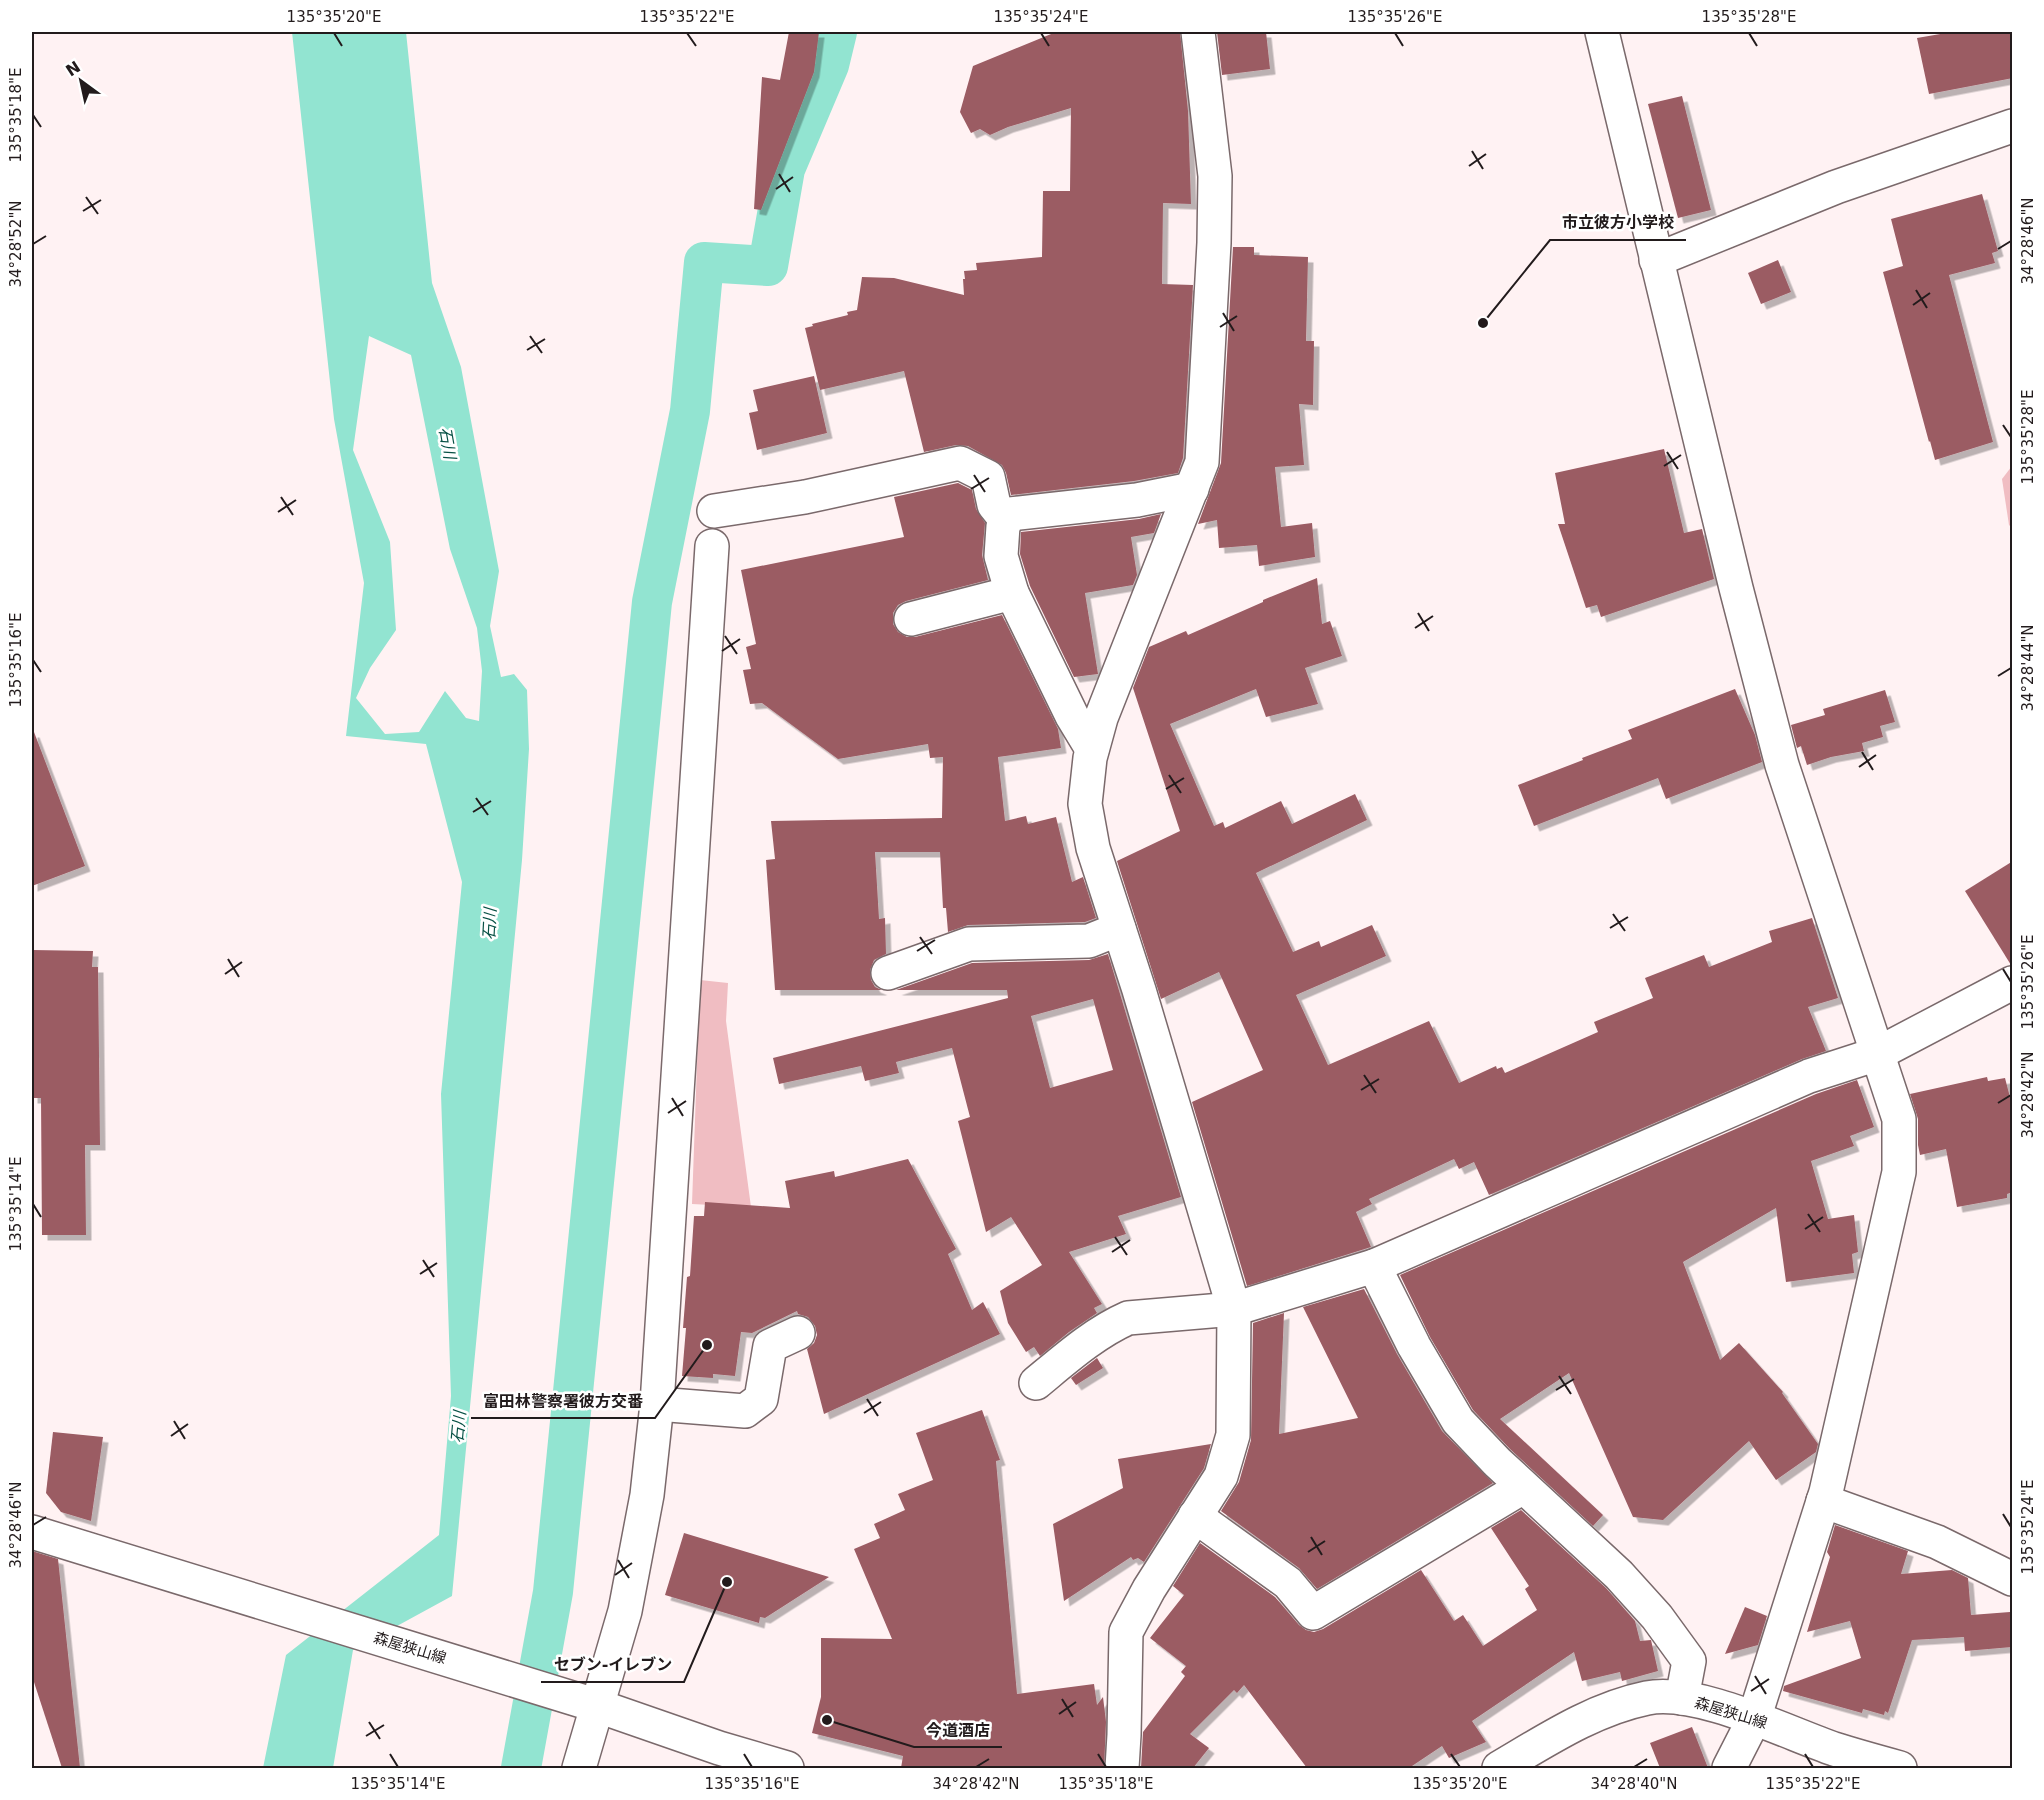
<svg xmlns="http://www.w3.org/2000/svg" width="2044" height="1800" font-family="'DejaVu Sans','Noto Sans JP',sans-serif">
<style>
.green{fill:#f0bdc2}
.water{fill:#92e4d1;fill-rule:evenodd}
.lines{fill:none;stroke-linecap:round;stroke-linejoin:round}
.canal{stroke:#92e4d1;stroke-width:40}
.building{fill:#9b5b63;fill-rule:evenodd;filter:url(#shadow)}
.minor-casing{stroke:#7a696b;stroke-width:36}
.secondary-casing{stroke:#7a696b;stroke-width:36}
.minor{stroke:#fff;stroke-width:33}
.secondary{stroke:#fff;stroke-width:33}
.ticks{fill:none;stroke:#221b1c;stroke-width:2}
.labels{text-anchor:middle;stroke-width:5;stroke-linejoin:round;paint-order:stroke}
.street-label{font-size:15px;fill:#221b1c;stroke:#fff}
.water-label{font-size:16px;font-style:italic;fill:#085145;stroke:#fff}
.leader{fill:none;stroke:#221b1c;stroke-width:2}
.callout-dot{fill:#221b1c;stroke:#fff;stroke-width:2}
.callout-label{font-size:16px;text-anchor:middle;font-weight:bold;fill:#221b1c;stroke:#fff;stroke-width:5;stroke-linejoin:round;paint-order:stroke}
.neatline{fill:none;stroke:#221b1c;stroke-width:2}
.ticks-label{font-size:15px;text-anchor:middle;fill:#221b1c}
</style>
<defs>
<filter id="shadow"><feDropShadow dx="5.5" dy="5.5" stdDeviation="0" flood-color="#0004"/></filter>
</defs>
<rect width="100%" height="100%" fill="#fff2f3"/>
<!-- green -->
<g class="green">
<path d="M2012 466V528L2009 525 2002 479Z"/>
<path d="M700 980 728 983 726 1021 751 1207 692 1204Z"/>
</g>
<!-- water -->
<path class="water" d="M292 32H406L432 283 461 367 499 571 490 626 501 677 514 674 527 690 529 749 522 860 452 1596 353 1650 333 1768H263L286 1655 439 1535 451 1396 441 1094 462 882 426 744 346 736 364 583 334 419ZM369 336 411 355 450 549 477 628 482 671 479 721 466 718 445 691 419 732 385 734 356 698 370 668 396 630 390 542 353 450Z"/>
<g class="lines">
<!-- canal -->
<path class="canal" d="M521 1768 553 1592 652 602 690 411 704 262 768 266 785 169 829 65 837 32"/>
</g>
<!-- building -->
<g class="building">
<path d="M789 32H819L814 72 761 210 754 209 762 77 780 80Z"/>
<path d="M1056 32H1180L1188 111 1191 204 1163 203 1162 284 1193 285 1183 458 1178 473 1134 481 1011 495 1006 473 1002 465 968 446 956 445 924 452 904 371 820 390 805 328 813 326 812 324 848 315 847 312 857 310 862 277 894 278 964 295 963 279H965L964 271 977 270 976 263 1042 257 1043 191H1070L1071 108 1008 127 990 135 980 129 971 133 960 112 973 66Z"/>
<path d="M1217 32H1266L1270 69 1222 75Z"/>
<path d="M1952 32H2013V78L1929 94 1917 38Z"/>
<path d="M1682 96 1711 210 1678 218 1648 104Z"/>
<path d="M1982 194 1998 251 1992 253 1995 263 1949 275 1993 442 1935 460 1930 441 1929 442 1883 272 1903 266 1891 219Z"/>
<path d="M1233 247H1254V255L1308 257 1306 341H1314L1313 405 1299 404 1304 465 1275 467 1281 527 1312 523 1315 557 1259 566 1257 545 1219 548 1217 520 1198 524 1221 463Z"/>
<path d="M1778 260 1791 292 1761 304 1748 273Z"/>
<path d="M814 376 827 433 757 450 749 413 758 411 753 390Z"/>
<path d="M1664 449 1684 533 1702 529 1714 579 1601 617 1597 605 1586 608 1558 524H1565L1555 473Z"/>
<path d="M958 483 972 490 976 509 985 523 982 555 988 580 906 601 898 605 893 613V624L898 632 907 637H915L1002 615 1058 729 1061 748 998 757 1005 821 1026 816 1028 824 1056 817 1072 882 1083 877 1096 918 1085 922 968 925 948 932 946 908H943L940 852H875L879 919 885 918 886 954 874 960 870 970 871 980 875 987 882 990H775L766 860 775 859 771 821 942 818 943 757 930 758 928 744 838 759 762 703 750 704 743 670 751 669 746 647 756 644 741 570 904 537 894 497Z"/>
<path d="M1161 514 1154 533 1131 537 1137 575 1133 585 1085 593 1098 674 1074 677 1030 586 1020 554 1021 532 1139 519Z"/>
<path d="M1317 578 1322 624 1330 621 1342 656 1305 668 1318 704 1266 717 1256 689 1170 724 1214 826 1223 822 1225 828 1281 801 1292 824 1355 794 1367 820 1256 873 1293 952 1319 941 1321 947 1372 925 1386 956 1296 995 1328 1065 1429 1021 1459 1083 1496 1066 1497 1069 1502 1067 1505 1073 1598 1032 1594 1022 1653 998 1645 978 1704 955 1709 967 1772 942 1769 931 1812 918 1838 998 1808 1007 1826 1051 1802 1059 1489 1195 1474 1162 1459 1169 1454 1159 1369 1199 1372 1204 1356 1212 1371 1247 1247 1286 1192 1102 1263 1070 1219 972 1161 999 1117 861 1180 831 1133 688 1149 647 1186 631 1188 635 1263 602V600Z"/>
<path d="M1735 689 1755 735 1762 762 1666 799 1658 778 1534 826 1518 785 1583 760 1582 758 1632 739 1628 730Z"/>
<path d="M1885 690 1895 722 1880 726 1883 737 1862 743 1864 751 1831 757 1807 765 1801 746 1797 748 1791 725 1825 715 1823 709Z"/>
<path d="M32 732H34L85 866 32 886Z"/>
<path d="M2013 861V964L2011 965 1965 891Z"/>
<path d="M32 950 93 951 92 967H98L100 1145H85L86 1235H42L41 1098H32Z"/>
<path d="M1108 954 1181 1197 1118 1216 1126 1234 1069 1252 1102 1304 1094 1308 1097 1313 1069 1332 1040 1356 1034 1347 1026 1352 1008 1323 1000 1291 1042 1265 1011 1217 986 1232 958 1121 970 1117 952 1048 896 1062 899 1073 865 1081 861 1066 779 1084 773 1058 1008 998 1007 990H896L972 963 1089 960ZM1093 999 1113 1070 1050 1088 1031 1016Z"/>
<path d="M1987 1077 1988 1081 2005 1078 2013 1109V1192L2007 1194V1198L1957 1207 1946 1149 1920 1155 1918 1145V1119L1910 1094Z"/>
<path d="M1857 1080 1874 1127 1850 1136 1854 1146 1811 1161 1828 1219 1854 1215 1858 1252 1852 1254 1854 1273 1786 1282 1776 1208 1683 1262 1720 1360 1739 1343 1783 1392 1782 1393 1818 1444 1816 1452 1776 1480 1749 1441 1663 1520 1633 1517 1569 1373 1500 1419 1603 1515 1593 1526 1510 1449 1473 1410 1430 1337 1400 1275 1816 1094Z"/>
<path d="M908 1159 956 1249 948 1254 972 1310 983 1302 1000 1334 824 1414 807 1349 814 1343 817 1335 815 1326 808 1317 798 1314 797 1311 752 1333 741 1332 735 1376 713 1374V1378L682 1376 686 1328H683L687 1277 690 1276 694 1216H704L705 1202 790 1208 785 1181 834 1171 835 1177Z"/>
<path d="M1364 1289 1397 1354 1442 1431 1493 1483 1317 1589 1299 1568 1221 1511 1239 1482 1251 1440 1253 1323 1284 1313 1279 1434 1358 1418 1303 1307Z"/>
<path d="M1097 1358 1103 1368 1076 1385 1071 1378Z"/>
<path d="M982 1410 1000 1460 996 1461 1017 1694 1094 1684 1097 1705 1103 1697 1106 1722 1104 1768H901L903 1756 812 1733 821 1697V1638L892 1639 854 1549 880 1538 874 1524 905 1510 898 1494 933 1480 916 1433Z"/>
<path d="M53 1432 103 1437 91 1521 61 1512 46 1493Z"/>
<path d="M1211 1444 1204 1468 1144 1562 1138 1558 1133 1560 1131 1557 1064 1601 1053 1524 1123 1488 1118 1459Z"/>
<path d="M1521 1510 1606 1588 1635 1621 1640 1641 1651 1640 1658 1671 1622 1681 1620 1672 1582 1681 1574 1652 1472 1721 1486 1742 1449 1758 1442 1746 1409 1768H1307L1244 1685 1237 1693 1234 1690 1190 1734 1209 1748 1193 1768H1141L1143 1732 1185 1676 1181 1672 1186 1666 1150 1638 1184 1595 1173 1586 1200 1543 1275 1597 1299 1625 1306 1630 1314 1632 1323 1629 1421 1570 1454 1621 1463 1615 1483 1646 1537 1610 1525 1589 1529 1586 1491 1528Z"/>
<path d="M1835 1525 1908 1551 1901 1574 1952 1570 1968 1578 1971 1615 2010 1612 2012 1647 1965 1651 1964 1637 1912 1640 1888 1713 1885 1711 1884 1715 1863 1709 1862 1713 1783 1691 1784 1686 1861 1658 1850 1621 1807 1632 1830 1557 1827 1552Z"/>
<path d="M684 1533 829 1577 765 1618 760 1617 759 1623 665 1595Z"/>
<path d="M32 1551 58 1559 80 1768H62L32 1676Z"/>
<path d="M1745 1607 1767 1616 1758 1645 1725 1654Z"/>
<path d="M1692 1727 1708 1768H1660L1650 1743Z"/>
</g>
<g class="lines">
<defs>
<g id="minor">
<path d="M1602 32 1736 588 1782 765 1899 1119V1172L1826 1492 1754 1719 1729 1768"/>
<path d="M1656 260 1836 187 2012 126"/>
<path d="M714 511 805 497 960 463 988 477 994 505 1006 520"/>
<path d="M911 619 1012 593"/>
<path d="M1092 749 1072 716 1012 593 1001 556 1003 526 1010 514 1137 500 1192 489"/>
<path d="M888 973 969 944 1089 941 1119 929"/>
<path d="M1374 1266 1414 1346 1458 1421 1497 1462 1619 1575 1657 1617 1689 1661 1682 1698"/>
<path d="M1036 1383C1064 1360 1094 1333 1128 1318L1234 1309 1374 1266 1809 1076 1877 1054 2012 983"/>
<path d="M657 1404 745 1411 761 1399 770 1346 798 1333"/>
<path d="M1823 1501 1937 1542 2012 1579"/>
<path d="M1195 1516 1288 1583 1313 1613 1523 1487"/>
<path d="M579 1768 625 1611 647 1495 657 1404 712 546"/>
<path d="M1122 1768 1124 1735 1126 1632 1149 1589 1221 1476 1233 1435 1234 1309 1139 990 1093 848 1085 804 1090 758 1101 718 1202 462 1214 243 1215 176 1198 32"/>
</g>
<g id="secondary">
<path d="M32 1532 598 1706 719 1748 787 1768"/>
<path d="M1499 1768C1545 1741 1593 1709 1647 1698 1697 1688 1785 1732 1834 1749 1856 1756 1878 1762 1900 1768"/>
</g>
</defs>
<!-- minor casing -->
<use href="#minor" class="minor-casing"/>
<!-- secondary casing -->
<use href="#secondary" class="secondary-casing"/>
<!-- minor -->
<use href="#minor" class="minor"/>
<!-- secondary -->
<use href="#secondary" class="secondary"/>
</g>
<!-- ticks -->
<path class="ticks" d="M334 33 342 46M687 33 696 46M1041 33 1049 46M1395 33 1403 46M1749 33 1757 46M33 115 41 127M1472 151 1483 169M1469 166 1486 154M779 174 790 192M776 189 793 177M86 197 98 214M83 211 101 200M33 244 46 236M1998 249 2011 241M1916 290 1927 308M1913 305 1930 293M1223 313 1234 331M1220 327 1237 316M530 336 542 353M527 350 545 339M2003 425 2011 437M1667 452 1678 469M1664 466 1681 455M974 475 985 492M971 489 989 478M281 497 293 515M278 512 296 500M1418 613 1429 631M1415 628 1433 616M725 636 737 654M722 651 740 639M33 660 41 672M1998 676 2011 668M1862 752 1873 770M1859 767 1876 755M1169 775 1181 793M1166 789 1184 778M476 798 488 815M473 812 491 801M1613 914 1625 931M1610 928 1628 917M920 937 932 954M917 951 935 940M228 959 239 977M2003 969 2011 982M225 974 242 962M1364 1075 1376 1093M1361 1090 1379 1079M672 1098 683 1116M1998 1103 2011 1095M668 1113 686 1101M33 1204 41 1217M1808 1214 1820 1232M1805 1229 1823 1217M1115 1237 1127 1255M1112 1252 1130 1240M423 1260 434 1277M420 1274 437 1263M1559 1376 1571 1394M1556 1390 1574 1379M867 1399 878 1416M864 1413 881 1402M174 1421 185 1439M171 1436 188 1424M2003 1514 2011 1527M33 1525 46 1517M1311 1537 1322 1555M1308 1552 1325 1541M618 1560 629 1578M615 1575 632 1563M1755 1676 1766 1694M1751 1691 1769 1679M1062 1699 1073 1717M1059 1714 1076 1702M369 1722 380 1739M366 1736 384 1725M390 1754 398 1767M744 1754 752 1767M1098 1754 1106 1767M1451 1754 1460 1767M1805 1754 1813 1767M976 1767 989 1759M1634 1767 1647 1759"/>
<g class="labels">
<!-- street labels -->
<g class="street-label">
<text transform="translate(410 1648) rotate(17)" y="5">森屋狭山線</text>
<text transform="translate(1731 1713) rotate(17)" y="5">森屋狭山線</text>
</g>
<!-- water labels -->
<g class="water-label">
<text transform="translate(448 443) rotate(80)" y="6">石川</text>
<text transform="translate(489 924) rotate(-87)" y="6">石川</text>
<text transform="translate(458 1427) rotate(-85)" y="6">石川</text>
</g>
</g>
<!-- callouts -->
<path class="leader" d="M1483 323L1550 240H1686M707 1345L655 1418H471M727 1582L684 1682H541M827 1720L914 1747H1002"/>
<g class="callout-dot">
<circle cx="1483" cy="323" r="6"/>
<circle cx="707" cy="1345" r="6"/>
<circle cx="727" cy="1582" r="6"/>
<circle cx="827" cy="1720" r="6"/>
</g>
<g class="callout-label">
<text x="1618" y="228">市立彼方小学校</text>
<text x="563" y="1407">富田林警察署彼方交番</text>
<text x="613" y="1670">セブン-イレブン</text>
<text x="958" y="1736">今道酒店</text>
</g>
<!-- border -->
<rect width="2044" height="1800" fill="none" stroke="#ffffff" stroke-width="66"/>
<!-- north arrow -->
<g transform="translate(81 81) rotate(327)" stroke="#ffffff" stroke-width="4.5" paint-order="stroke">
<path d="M0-4.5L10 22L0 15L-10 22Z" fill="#221b1c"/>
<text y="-9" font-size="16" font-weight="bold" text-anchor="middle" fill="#221b1c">N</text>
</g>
<rect x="33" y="33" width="1978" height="1734" class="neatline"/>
<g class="ticks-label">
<text x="334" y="22">135°35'20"E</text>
<text x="687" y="22">135°35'22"E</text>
<text x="1041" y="22">135°35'24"E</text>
<text x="1395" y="22">135°35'26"E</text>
<text x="1749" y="22">135°35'28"E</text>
<text transform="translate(16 115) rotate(-90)" y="5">135°35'18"E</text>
<text transform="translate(2028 241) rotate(-90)" y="5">34°28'46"N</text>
<text transform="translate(16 244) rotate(-90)" y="5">34°28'52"N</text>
<text transform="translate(2028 437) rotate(-90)" y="5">135°35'28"E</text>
<text transform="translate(16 660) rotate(-90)" y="5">135°35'16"E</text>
<text transform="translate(2028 668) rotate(-90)" y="5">34°28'44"N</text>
<text transform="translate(2028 982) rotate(-90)" y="5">135°35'26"E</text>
<text transform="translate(2028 1095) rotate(-90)" y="5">34°28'42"N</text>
<text transform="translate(16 1204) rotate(-90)" y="5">135°35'14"E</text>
<text transform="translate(16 1525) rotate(-90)" y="5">34°28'46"N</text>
<text transform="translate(2028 1527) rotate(-90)" y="5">135°35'24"E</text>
<text x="398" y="1789">135°35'14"E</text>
<text x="752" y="1789">135°35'16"E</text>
<text x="976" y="1789">34°28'42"N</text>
<text x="1106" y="1789">135°35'18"E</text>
<text x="1460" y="1789">135°35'20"E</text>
<text x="1634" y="1789">34°28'40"N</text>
<text x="1813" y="1789">135°35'22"E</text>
</g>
</svg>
